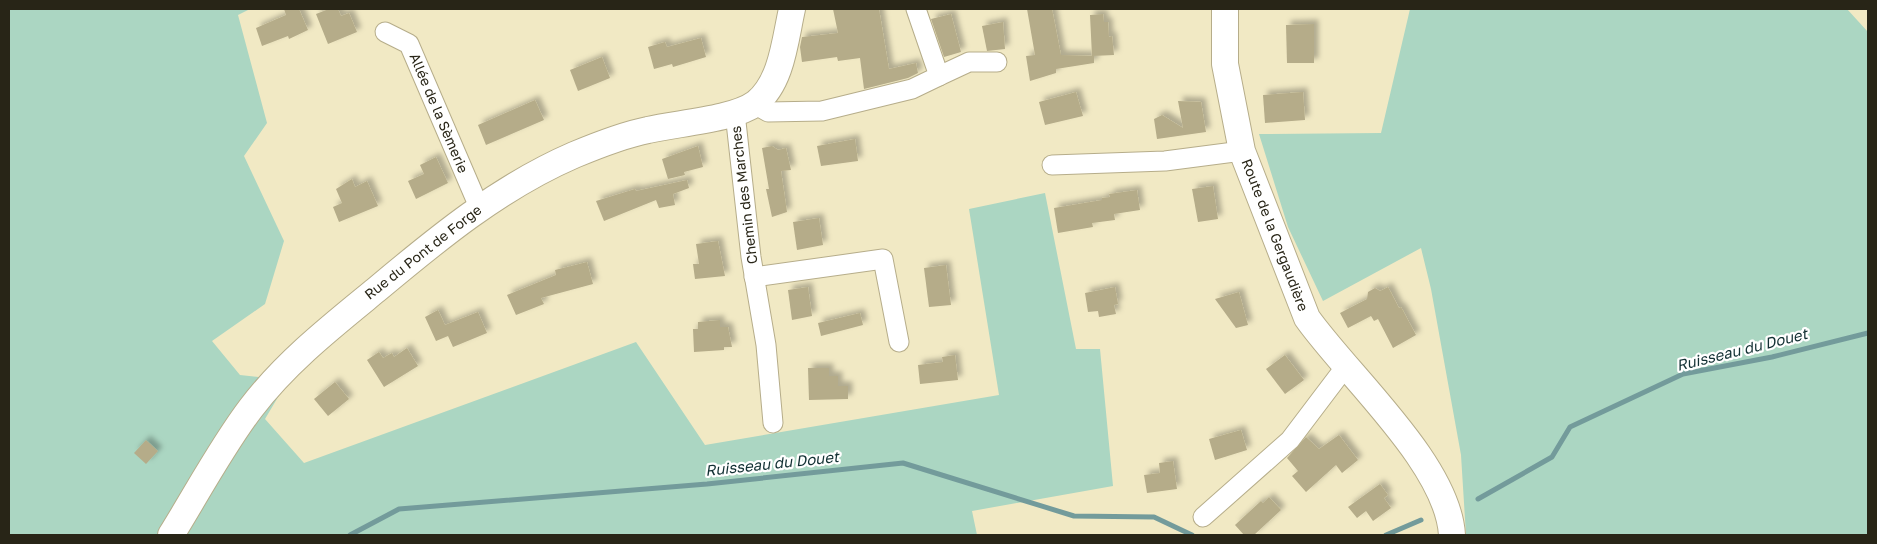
<svg xmlns="http://www.w3.org/2000/svg" width="1877" height="544" font-family="'Golos Text',sans-serif">
<style>
.green{fill:#abd6c2}
.lines{fill:none;stroke-linecap:round;stroke-linejoin:round}
.stream{stroke:#739b9b;stroke-width:5}
.building{fill:#b5ac89;filter:url(#shadow)}
.street-casing{stroke:#b6ad8a;stroke-width:21}
.secondary-casing{stroke:#b6ad8a;stroke-width:28}
.street{stroke:#fff;stroke-width:19}
.secondary{stroke:#fff;stroke-width:26}
.labels{text-anchor:middle;stroke-width:4.5;stroke-linejoin:round;paint-order:stroke}
.street-label{font-size:14px;fill:#282517;stroke:#fff}
.water-label{font-size:15px;font-style:italic;fill:#123033;stroke:#fff}
</style>
<defs>
<filter id="shadow"><feDropShadow dx="4.5" dy="-4.5" stdDeviation="2.5" flood-color="#0004"/></filter>
</defs>
<rect width="100%" height="100%" fill="#f1e9c4"/>
<!-- green -->
<g class="green">
<path d="M9 9H250L238 15 267 123 244 156 284 241 265 304 212 341 240 375 267 378 281 392 265 419 304 463 636 342 705 445 999 395 969 209 1045 193 1076 349H1100L1113 486 972 511 977 535H9Z"/>
<path d="M1410 9H1847L1868 32V535H1466L1461 455 1431 289 1421 248 1323 301 1288 227 1259 134 1381 133Z"/>
</g>
<g class="lines">
<!-- stream -->
<g class="stream">
<path d="M1478 499 1552 457 1570 427 1683 374 1772 357 1868 333"/>
<path d="M350 535 399 509 707 484 903 463 1074 516 1154 517 1192 535"/>
<path d="M1386 535 1421 520"/>
</g>
</g>
<!-- building -->
<g class="building">
<path d="M284 9H299L308 30 289 39 288 36 262 46 256 28 286 15Z"/>
<path d="M329 9H338L341 16 349 13 357 32 328 44 316 14Z"/>
<path d="M833 9H879L889 69 916 63 918 73 908 78 864 89 860 58 838 61 837 57 802 62 800 47 802 37 838 33Z"/>
<path d="M1027 9H1052L1061 55 1094 56V63L1056 69V73L1030 81 1026 56 1035 55Z"/>
<path d="M951 14 961 52 944 57 931 19Z"/>
<path d="M1103 14 1104 22H1108L1109 37 1112 36 1114 55 1092 56 1090 15Z"/>
<path d="M1003 22 1005 49 987 51 982 26Z"/>
<path d="M1314 24V63H1287L1286 25Z"/>
<path d="M701 38 706 57 673 67 672 64 654 69 648 47 665 42 667 47Z"/>
<path d="M602 57 610 78 578 91 570 70Z"/>
<path d="M1076 92 1083 116 1045 125 1039 102Z"/>
<path d="M1303 92 1305 120 1265 123 1263 95Z"/>
<path d="M535 100 544 120 486 145 478 125Z"/>
<path d="M1178 101 1201 102 1206 132 1157 139 1154 119 1162 115 1183 128Z"/>
<path d="M855 139 858 161 821 166 817 146Z"/>
<path d="M698 146 703 167 684 172 685 175 668 179 662 159Z"/>
<path d="M772 146 778 150 786 148 791 170 781 171 787 212 772 217 766 189H769L762 148Z"/>
<path d="M436 157 448 183 416 199 408 181 424 174 420 165Z"/>
<path d="M352 179 355 187 367 181 378 206 339 222 333 207 342 203 336 189Z"/>
<path d="M687 180 689 188 673 194 675 205 659 208 656 200 604 221 596 201 635 189 636 191Z"/>
<path d="M1213 186 1218 219 1198 222 1192 189Z"/>
<path d="M1137 190 1140 210 1114 214 1115 220 1092 223 1093 227 1058 233 1054 208 1102 200V198L1110 197 1109 194Z"/>
<path d="M819 218 823 245 797 250 793 222Z"/>
<path d="M718 241 725 276 695 279 693 264H699L696 244Z"/>
<path d="M587 262 593 284 541 298 544 304 516 315 507 295 556 275 555 270Z"/>
<path d="M946 265 951 305 929 307 924 268Z"/>
<path d="M808 287 812 316 792 320 788 290Z"/>
<path d="M1115 287 1118 304 1114 305 1116 314 1099 317 1098 311 1088 312 1085 293Z"/>
<path d="M1388 287 1399 308 1401 307 1416 335 1393 348 1378 319 1374 321 1371 316 1348 328 1340 313 1367 299 1368 292 1375 288 1380 291Z"/>
<path d="M1239 292 1248 325 1236 328 1215 299Z"/>
<path d="M438 310 445 325 478 312 487 333 453 347 448 336 436 341 425 317Z"/>
<path d="M860 313 863 325 821 336 818 323Z"/>
<path d="M720 320V327H728L732 347H724V350L694 352 693 329H698V322Z"/>
<path d="M407 348 418 366 384 387 367 360 379 352 383 358 392 353 394 357Z"/>
<path d="M955 355 958 380 920 384 918 365 943 362 942 357Z"/>
<path d="M1285 355 1304 380 1285 394 1266 369Z"/>
<path d="M808 368H829V376H838V386H848V399L809 400Z"/>
<path d="M335 382 349 399 328 416 314 399Z"/>
<path d="M1241 430 1247 450 1215 460 1209 439Z"/>
<path d="M1339 435 1358 460 1342 473 1336 465 1306 492 1292 476 1298 471 1287 458 1306 437 1319 449Z"/>
<path d="M146 440 158 451 146 464 134 453Z"/>
<path d="M1173 461 1177 489 1147 493 1144 475 1160 473 1159 463Z"/>
<path d="M1380 484 1388 495 1384 498 1391 508 1373 521 1366 511 1357 518 1348 507Z"/>
<path d="M1269 497 1281 510 1254 535H1244L1235 525 1261 501 1263 503Z"/>
</g>
<g class="lines">
<defs>
<g id="street">
<path d="M385 32 409 44 479 207"/>
<path d="M939 76 969 62H997"/>
<path d="M754 104 768 112 822 111 912 89 939 76 916 9"/>
<path d="M735 113 751 257 766 345 773 423"/>
<path d="M1052 165 1165 161 1242 151"/>
<path d="M754 277 883 259 899 342"/>
<path d="M1203 517 1290 440 1346 366"/>
</g>
<g id="secondary">
<path d="M1225 9V64L1242 151 1307 318C1348 376 1448 464 1452 535"/>
<path d="M171 535C196 495 222 446 251 408 286 362 332 326 376 290 438 238 500 187 574 155 598 145 623 135 648 130 677 123 733 120 756 103 782 82 785 40 792 9"/>
</g>
</defs>
<!-- street casing -->
<use href="#street" class="street-casing"/>
<!-- secondary casing -->
<use href="#secondary" class="secondary-casing"/>
<!-- street -->
<use href="#street" class="street"/>
<!-- secondary -->
<use href="#secondary" class="secondary"/>
</g>
<g class="labels">
<!-- street labels -->
<g class="street-label">
<text transform="translate(439 113) rotate(67)" y="5">Allée de la Sèmerie</text>
<text transform="translate(744 195) rotate(-97)" y="5">Chemin des Marches</text>
<text transform="translate(1275 235) rotate(69)" y="5">Route de la Gergaudière</text>
<text transform="translate(423 252) rotate(-38)" y="5">Rue du Pont de Forge</text>
</g>
<!-- water labels -->
<g class="water-label">
<text transform="translate(1742 350) rotate(-14)" y="5">Ruisseau du Douet</text>
<text transform="translate(772 464) rotate(-6)" y="5">Ruisseau du Douet</text>
</g>
</g>
<!-- border -->
<rect width="1877" height="544" fill="none" stroke="#282517" stroke-width="20"/>
</svg>
